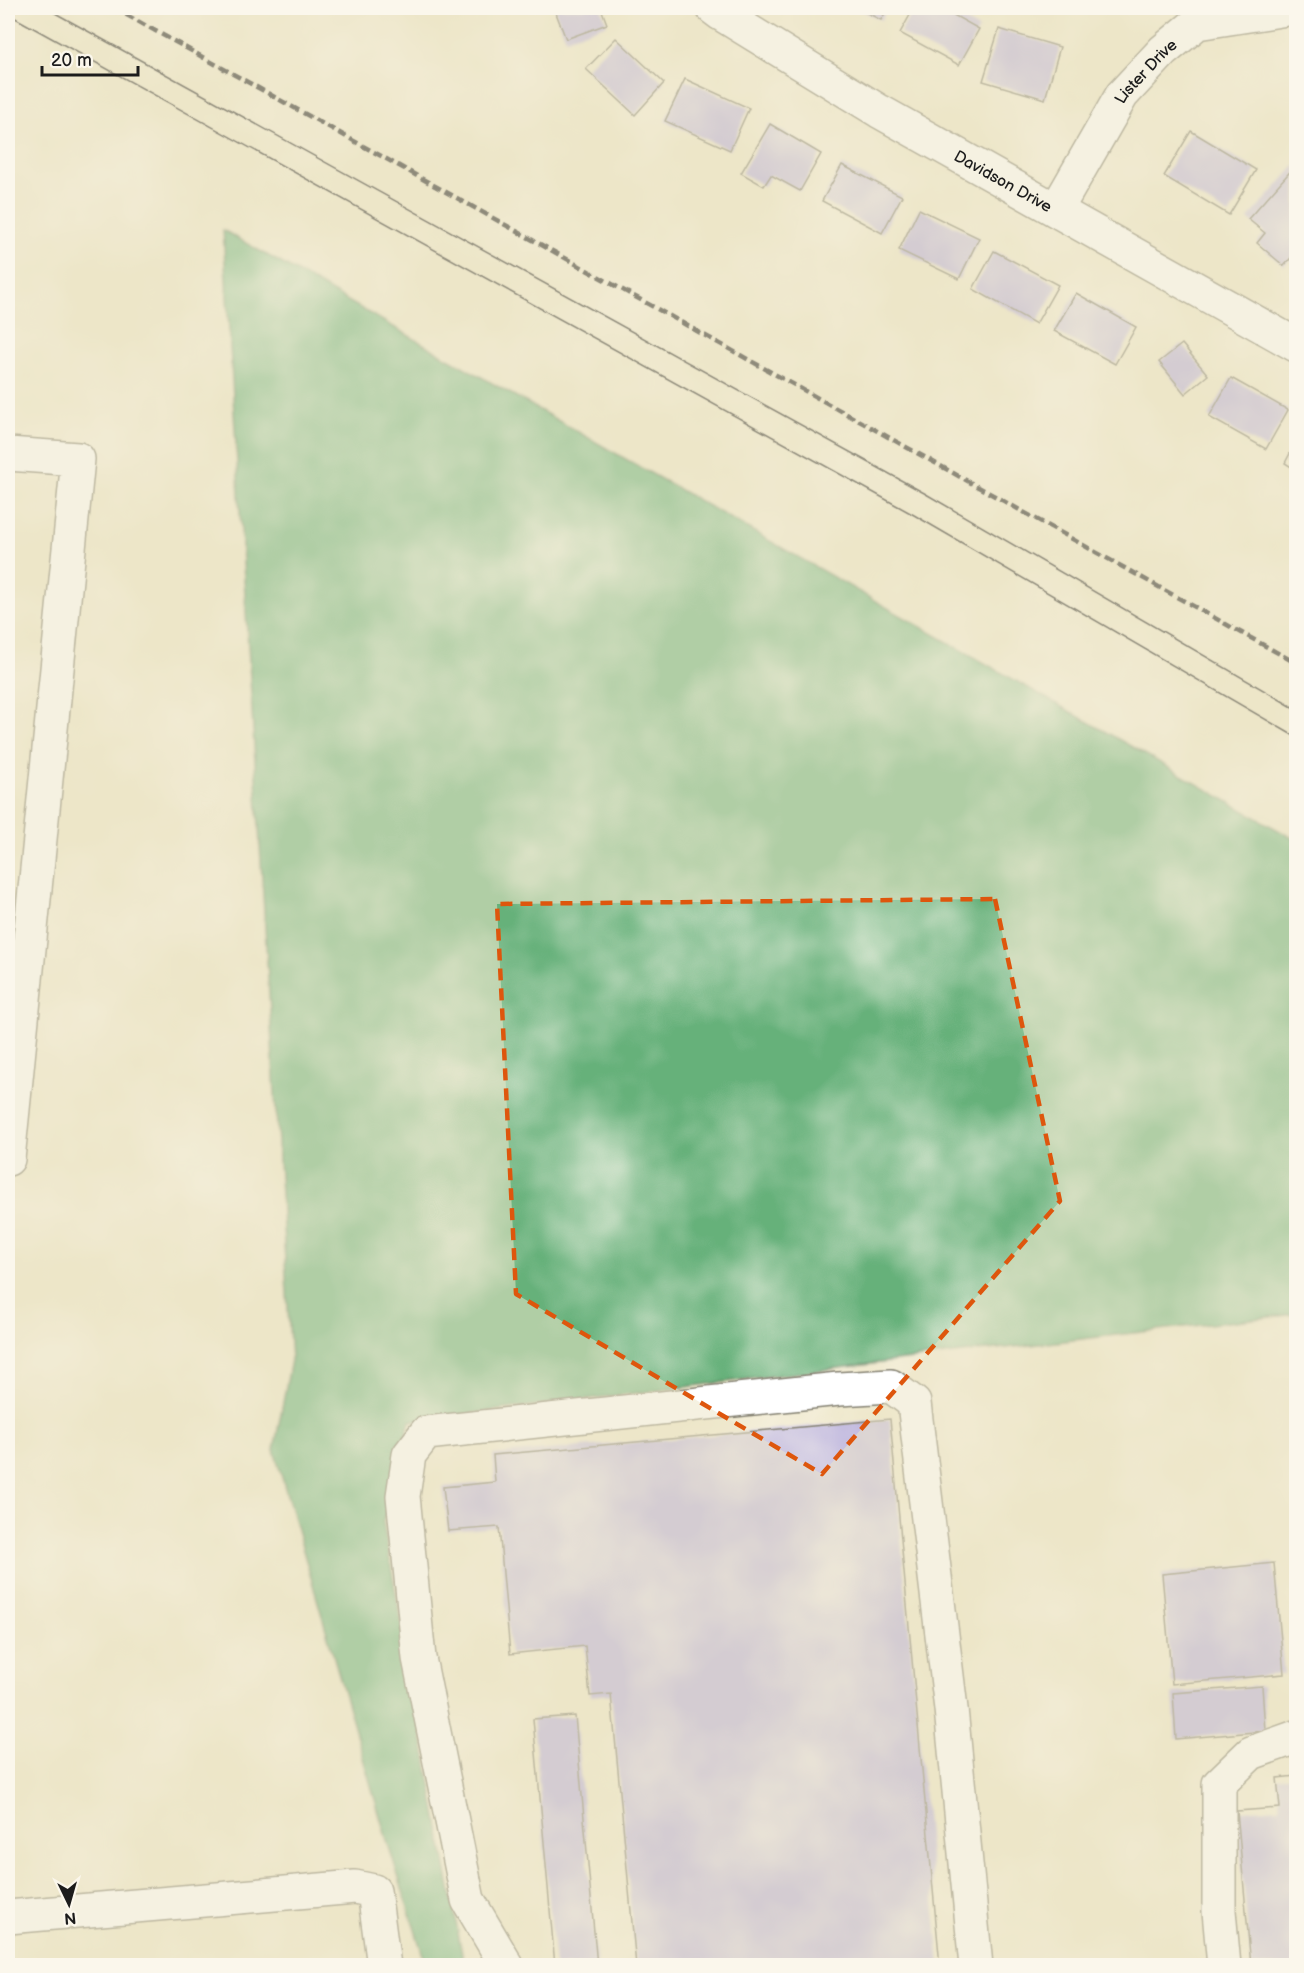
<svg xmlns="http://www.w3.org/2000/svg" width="1304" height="1973" font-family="'Balsamiq Sans',sans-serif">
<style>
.forest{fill:#66b17a;stroke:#41664b;stroke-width:1.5}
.building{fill:#b6addd}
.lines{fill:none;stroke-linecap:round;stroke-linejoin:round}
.minor-casing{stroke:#848172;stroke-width:36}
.minor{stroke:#fff;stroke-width:33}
.tram{stroke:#1c1c1c;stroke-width:1.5}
.rail{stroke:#1c1c1c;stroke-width:4.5;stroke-dasharray:9 4.5;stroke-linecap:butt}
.marked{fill:none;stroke:#de560d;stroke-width:4.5;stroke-dasharray:12 8;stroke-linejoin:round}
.labels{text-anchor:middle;stroke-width:5;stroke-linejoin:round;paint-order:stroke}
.street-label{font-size:16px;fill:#1c1c1c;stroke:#fbf7ec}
</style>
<rect width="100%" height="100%" fill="#fbf7ec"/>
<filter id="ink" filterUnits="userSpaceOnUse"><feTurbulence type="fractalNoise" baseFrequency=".0167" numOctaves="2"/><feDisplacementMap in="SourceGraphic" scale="12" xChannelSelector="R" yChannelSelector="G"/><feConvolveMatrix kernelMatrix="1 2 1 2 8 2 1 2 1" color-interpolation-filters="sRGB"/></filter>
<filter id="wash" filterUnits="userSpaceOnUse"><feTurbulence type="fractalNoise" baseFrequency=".008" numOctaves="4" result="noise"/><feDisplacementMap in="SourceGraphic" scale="24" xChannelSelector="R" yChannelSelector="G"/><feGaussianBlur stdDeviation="1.35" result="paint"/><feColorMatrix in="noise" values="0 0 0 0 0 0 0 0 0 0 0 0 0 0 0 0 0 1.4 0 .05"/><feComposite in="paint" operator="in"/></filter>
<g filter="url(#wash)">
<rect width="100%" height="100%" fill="#ede6c8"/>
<!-- forest -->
<path class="forest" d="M223 230 1296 840V1314L920 1358 410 1421 383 1522 464 1965H426L385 1834 274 1450 291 1360Z"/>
<g id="blocks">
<!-- building -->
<g class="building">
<path d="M554 8H601L607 24 566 39Z"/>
<path d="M857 8H888L881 20Z"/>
<path d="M914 8H941L979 29 959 65 900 33Z"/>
<path d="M999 29 1060 47 1045 99 983 81Z"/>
<path d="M616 38 664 83 635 115 586 69Z"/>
<path d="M685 79 749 108 730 150 665 121Z"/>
<path d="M770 124 821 154 800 191 771 175 764 186 741 173Z"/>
<path d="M1191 131 1256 170 1229 215 1164 176Z"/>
<path d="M842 165 902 196 882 233 822 201Z"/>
<path d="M1296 165V252L1284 266 1257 243 1265 233 1248 219Z"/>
<path d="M919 209 979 238 959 279 899 250Z"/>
<path d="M994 251 1058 285 1036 324 973 289Z"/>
<path d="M1076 293 1136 327 1115 364 1054 331Z"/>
<path d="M1182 344 1208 375 1185 394 1159 362Z"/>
<path d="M1231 378 1288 410 1266 449 1209 417Z"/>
<path d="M1296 442V470L1285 463Z"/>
<path d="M890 1419 940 1966H636L611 1694 590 1696 585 1646 510 1654 499 1527 448 1531 443 1487 495 1482 493 1455Z"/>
<path d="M1274 1563 1284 1674 1172 1684 1162 1574Z"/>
<path d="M1262 1686 1265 1731 1176 1739 1173 1693Z"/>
<path d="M575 1716 597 1966H555L533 1719Z"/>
<path d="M1296 1776V1966H1251L1237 1811 1280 1808 1277 1778Z"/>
</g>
</g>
</g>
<g filter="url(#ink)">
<use href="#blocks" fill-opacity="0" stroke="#848172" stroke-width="1.5"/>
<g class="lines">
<defs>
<g id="minor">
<path id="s1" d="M713 8 721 14 879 111 1296 345"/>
<path id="s2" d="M1056 210 1122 95 1163 51 1197 23 1293 8"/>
<path d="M8 454 78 459 8 1159"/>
<path d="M8 1917 355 1887 374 1891 384 1966"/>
<path d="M507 1966 468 1900 419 1658 403 1496 409 1455 426 1433 839 1389 891 1386 914 1403 951 1709 976 1966"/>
<path d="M1224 1966 1219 1911V1784L1251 1753 1296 1737"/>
</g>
</defs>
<!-- minor casing -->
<use href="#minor" class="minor-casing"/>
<!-- minor -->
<use href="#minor" class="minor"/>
<!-- tram -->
<g class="tram">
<path d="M46 8 926 494 1296 709"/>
<path d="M8 14 914 515 1296 737"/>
</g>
<!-- rail -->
<path class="rail" d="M114 8 1296 663"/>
</g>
</g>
<!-- marked area -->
<path d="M0 0H1304V1973H0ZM995 899 1060 1201 822 1474 516 1294 497 904Z" fill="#ede6c8" fill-opacity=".55" fill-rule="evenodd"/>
<path class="marked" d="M995 899 1060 1201 822 1474 516 1294 497 904Z"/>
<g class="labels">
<!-- street labels -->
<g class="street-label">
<text dy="6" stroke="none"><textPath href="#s2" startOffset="166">Lister Drive</textPath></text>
<text dy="6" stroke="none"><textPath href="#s1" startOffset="338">Davidson Drive</textPath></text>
</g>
</g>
<!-- margin -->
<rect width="1304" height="1973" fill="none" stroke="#fbf7ec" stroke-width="30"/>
<!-- north arrow -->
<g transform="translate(69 1904) rotate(175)" stroke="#fbf7ec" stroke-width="4.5" paint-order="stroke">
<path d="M0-4.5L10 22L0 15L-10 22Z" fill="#1c1c1c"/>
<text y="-9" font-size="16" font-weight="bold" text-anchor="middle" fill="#1c1c1c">N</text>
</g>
<!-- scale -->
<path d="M42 66v9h96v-9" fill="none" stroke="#1c1c1c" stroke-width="3"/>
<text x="51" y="66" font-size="18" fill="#1c1c1c" stroke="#fbf7ec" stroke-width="4.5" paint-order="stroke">20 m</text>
</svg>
